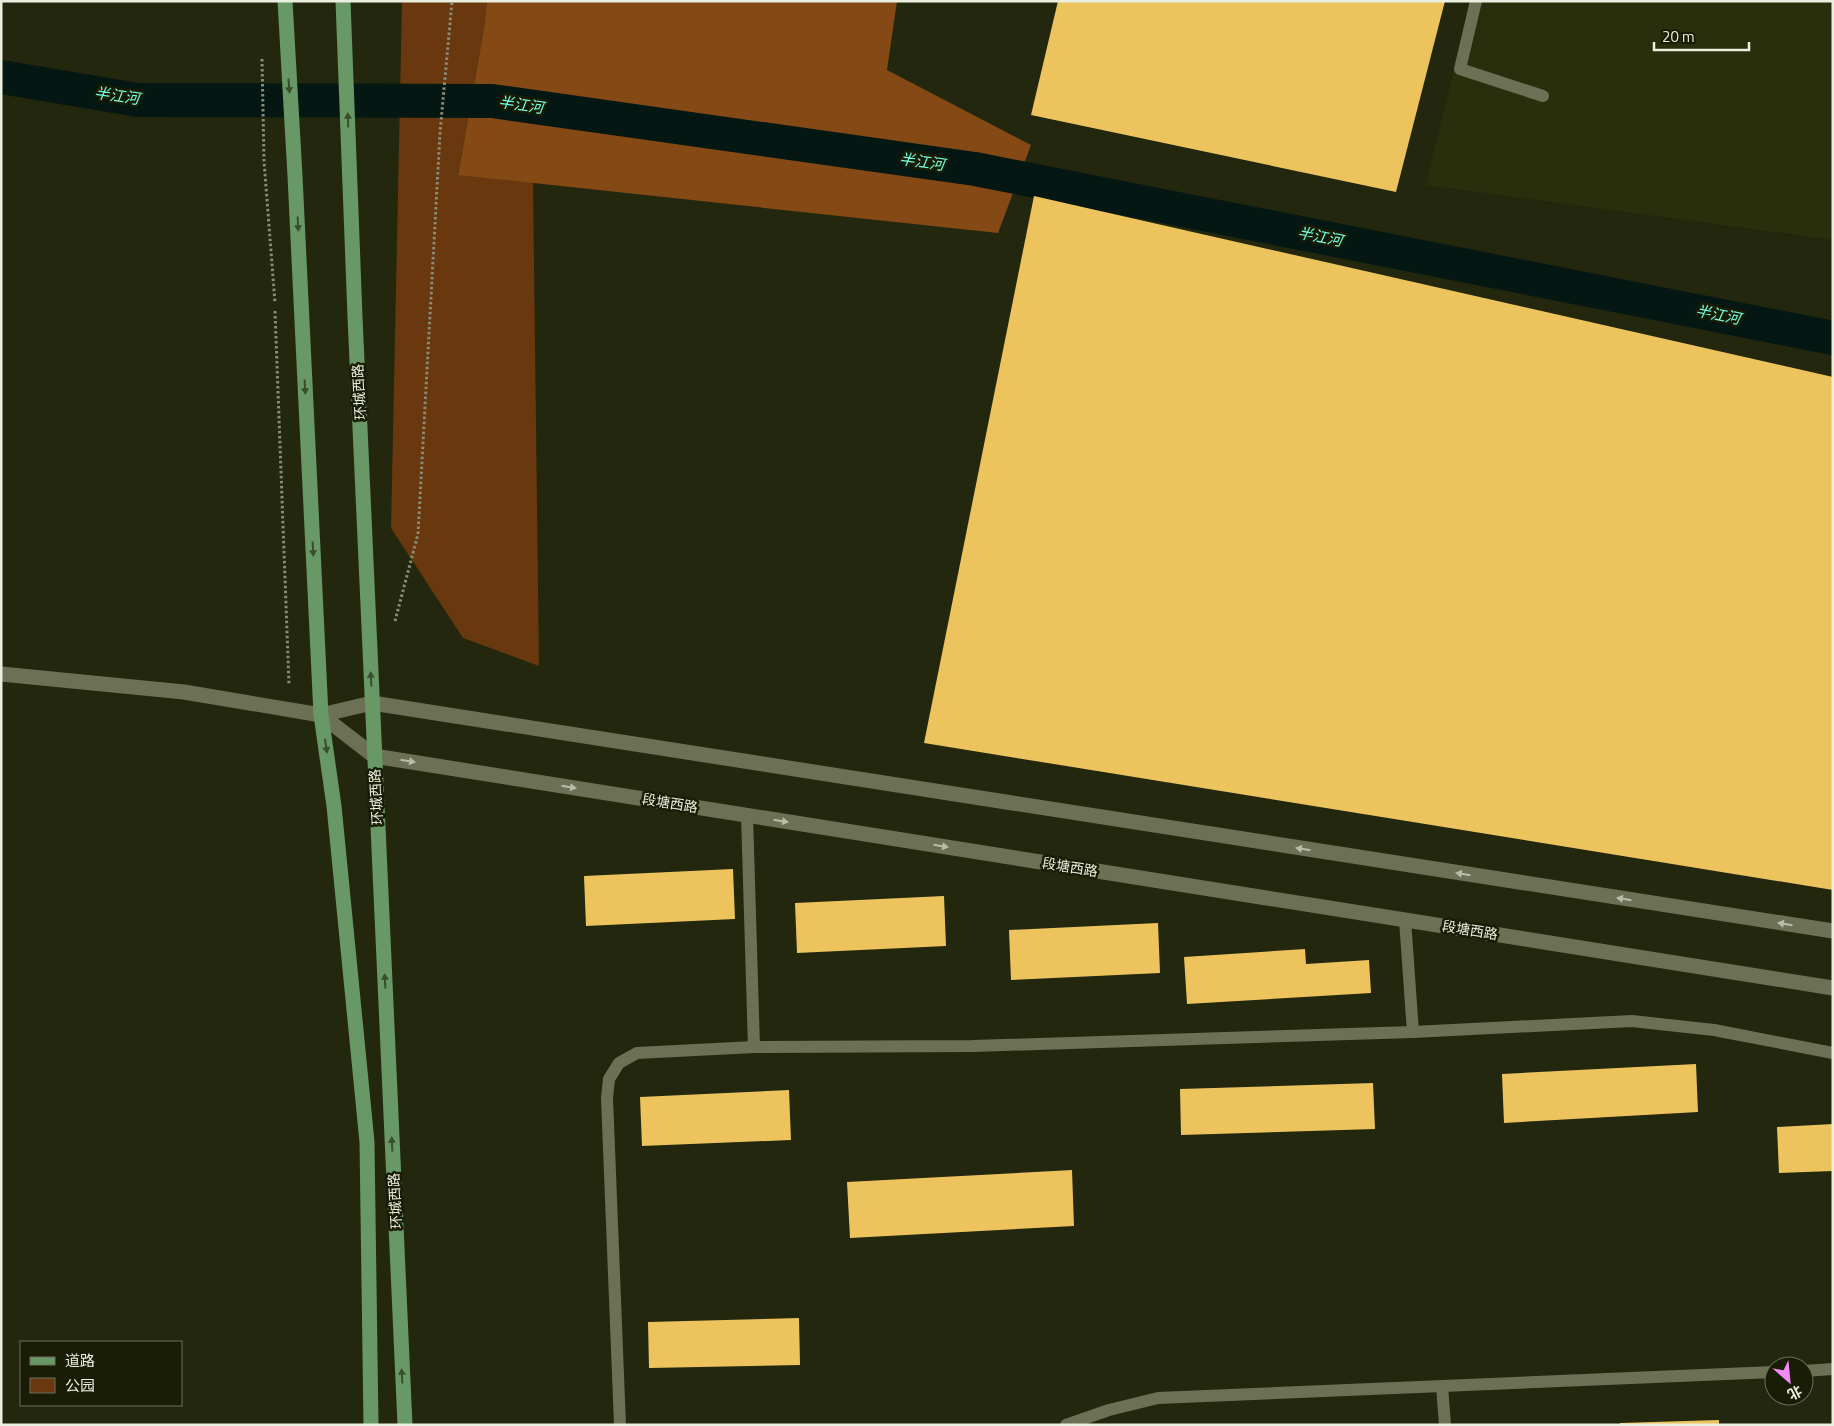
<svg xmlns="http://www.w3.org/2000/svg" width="1834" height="1426" font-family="'Titillium Web','Noto Sans SC',sans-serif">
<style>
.built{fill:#292e0d}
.green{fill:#69380e}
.forest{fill:#844914}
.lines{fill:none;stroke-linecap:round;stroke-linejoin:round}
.canal{stroke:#051713;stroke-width:34}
.building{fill:#edc35e}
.path{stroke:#888c78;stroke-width:3;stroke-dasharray:2.5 2.5;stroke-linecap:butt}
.service{stroke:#6c7156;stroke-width:12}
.minor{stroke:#6c7156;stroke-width:15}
.primary{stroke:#689866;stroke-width:15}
.oneway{fill:#394e2c}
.oneway2{fill:#b8bda8}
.labels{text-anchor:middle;stroke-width:5;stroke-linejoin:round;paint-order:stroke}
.street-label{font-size:14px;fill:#ebefdf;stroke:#191d05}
.water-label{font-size:15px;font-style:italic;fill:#76ffe3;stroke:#191d05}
</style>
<rect width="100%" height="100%" fill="#22270e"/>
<!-- built -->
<path class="built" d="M1471 1H1833V240L1426 185Z"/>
<!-- green -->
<path class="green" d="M402 1H487L484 28 458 174 533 182 539 666 463 638 391 528Z"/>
<!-- forest -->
<path class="forest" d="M487 1H897L887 70 1031 145 998 233 458 175 484 28Z"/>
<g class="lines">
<!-- canal -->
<path class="canal" d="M1 77 138 100 492 101 975 169 1833 338"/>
</g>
<!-- building -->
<g class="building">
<path d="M1058 1H1445L1396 192 1031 115Z"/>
<path d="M1034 196 1833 377V890L924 743Z"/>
<path d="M733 869 735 919 586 926 584 876Z"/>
<path d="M944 896 946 946 797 953 795 903Z"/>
<path d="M1158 923 1160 973 1011 980 1009 930Z"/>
<path d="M1305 949 1306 964 1369 960 1371 993 1187 1004 1184 957Z"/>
<path d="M1696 1064 1698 1112 1504 1123 1502 1074Z"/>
<path d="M1373 1083 1375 1129 1181 1135 1180 1089Z"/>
<path d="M789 1090 791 1140 642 1146 640 1097Z"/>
<path d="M1833 1124V1171L1779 1173 1777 1127Z"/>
<path d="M1072 1170 1074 1226 850 1238 847 1182Z"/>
<path d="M799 1318 800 1365 649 1368 648 1322Z"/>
<path d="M1719 1420V1425H1620V1423Z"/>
</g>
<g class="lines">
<!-- path -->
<g class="path">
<path d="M262 59 264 161 275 303"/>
<path d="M275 311 289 685"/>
<path d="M395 621 418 534 440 133 452 1"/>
</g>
<!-- service -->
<g class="service">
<path d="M1476 1 1460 69 1543 96"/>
<path d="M747 815 754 1047 973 1046 1413 1032 1405 920"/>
<path d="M1413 1032 1632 1021 1714 1030 1833 1053"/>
<path d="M1804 1371 1833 1369"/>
<path d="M1442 1386 1445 1425"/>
<path d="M620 1425 607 1098 609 1079 619 1063 637 1053 754 1047"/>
<path d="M1066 1425 1109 1410 1158 1398 1774 1372"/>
</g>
<!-- minor -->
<g class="minor">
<path d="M1 674 184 692 321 715 372 703 1833 931"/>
<path d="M321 715 374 756 1833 988"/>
</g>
<!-- primary -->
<g class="primary">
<path d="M285 1 295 176 321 715 334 806 367 1142 371 1425"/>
<path d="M343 1 355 317 405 1425"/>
</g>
</g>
<!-- one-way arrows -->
<defs><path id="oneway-solid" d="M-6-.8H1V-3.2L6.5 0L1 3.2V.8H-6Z" transform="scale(1.25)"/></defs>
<g class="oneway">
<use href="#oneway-solid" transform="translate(289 86) rotate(86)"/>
<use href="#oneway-solid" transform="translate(348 120) rotate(-92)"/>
<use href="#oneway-solid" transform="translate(298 224) rotate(87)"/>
<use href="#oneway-solid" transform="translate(305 387) rotate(87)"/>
<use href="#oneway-solid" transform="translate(313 549) rotate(87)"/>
<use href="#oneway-solid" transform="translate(371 679) rotate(-93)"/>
<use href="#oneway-solid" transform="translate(326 746) rotate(82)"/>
<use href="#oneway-solid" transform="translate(385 981) rotate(-93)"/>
<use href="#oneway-solid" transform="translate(392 1144) rotate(-93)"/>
<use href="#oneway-solid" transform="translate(402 1376) rotate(-93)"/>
</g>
<g class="oneway2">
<use href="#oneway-solid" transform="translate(408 761) rotate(9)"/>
<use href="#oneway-solid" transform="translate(569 787) rotate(9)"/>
<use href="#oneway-solid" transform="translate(781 821) rotate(9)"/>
<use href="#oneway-solid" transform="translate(941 846) rotate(9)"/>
<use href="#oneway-solid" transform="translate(1303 849) rotate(-171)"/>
<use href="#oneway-solid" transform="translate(1463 874) rotate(-171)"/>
<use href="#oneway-solid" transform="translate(1624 899) rotate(-171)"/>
<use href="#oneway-solid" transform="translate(1785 924) rotate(-171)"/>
</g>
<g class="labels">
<!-- street labels -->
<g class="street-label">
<text transform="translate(359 392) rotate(-93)" y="5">环城西路</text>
<text transform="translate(376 797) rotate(-93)" y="5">环城西路</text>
<text transform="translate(670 803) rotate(9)" y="5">段塘西路</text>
<text transform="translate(1070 867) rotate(9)" y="5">段塘西路</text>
<text transform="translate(1470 930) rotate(9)" y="5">段塘西路</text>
<text transform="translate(395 1201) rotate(-93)" y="5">环城西路</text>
</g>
<!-- water labels -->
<g class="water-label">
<text transform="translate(117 96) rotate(8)" y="5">半江河</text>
<text transform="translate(521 105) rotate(8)" y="5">半江河</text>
<text transform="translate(922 162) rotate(8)" y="5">半江河</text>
<text transform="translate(1320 237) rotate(11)" y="5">半江河</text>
<text transform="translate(1718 315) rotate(11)" y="5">半江河</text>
</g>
</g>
<!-- border -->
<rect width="1834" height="1426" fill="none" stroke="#ebefdf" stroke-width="5"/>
<!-- legend -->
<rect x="20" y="1341" width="162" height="65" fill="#191d05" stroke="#6d715c"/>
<rect x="30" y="1357" width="25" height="8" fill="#689866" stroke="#6d715c"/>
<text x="65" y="1366" font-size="15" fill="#ebefdf">道路</text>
<rect x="30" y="1378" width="25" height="15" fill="#69380e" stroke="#6d715c"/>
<text x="65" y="1391" font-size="15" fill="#ebefdf">公园</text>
<!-- north arrow -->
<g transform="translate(1789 1381) rotate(153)"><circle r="24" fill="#191d05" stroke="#6d715c"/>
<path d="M0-4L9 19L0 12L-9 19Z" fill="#f08bf5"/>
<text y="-8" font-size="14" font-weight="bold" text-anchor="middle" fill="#ebefdf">北</text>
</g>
<!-- scale -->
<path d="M1654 42v8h95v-8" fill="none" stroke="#ebefdf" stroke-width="2.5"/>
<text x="1662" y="42" font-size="15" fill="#ebefdf" stroke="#191d05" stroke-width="4" paint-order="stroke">20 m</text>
</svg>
